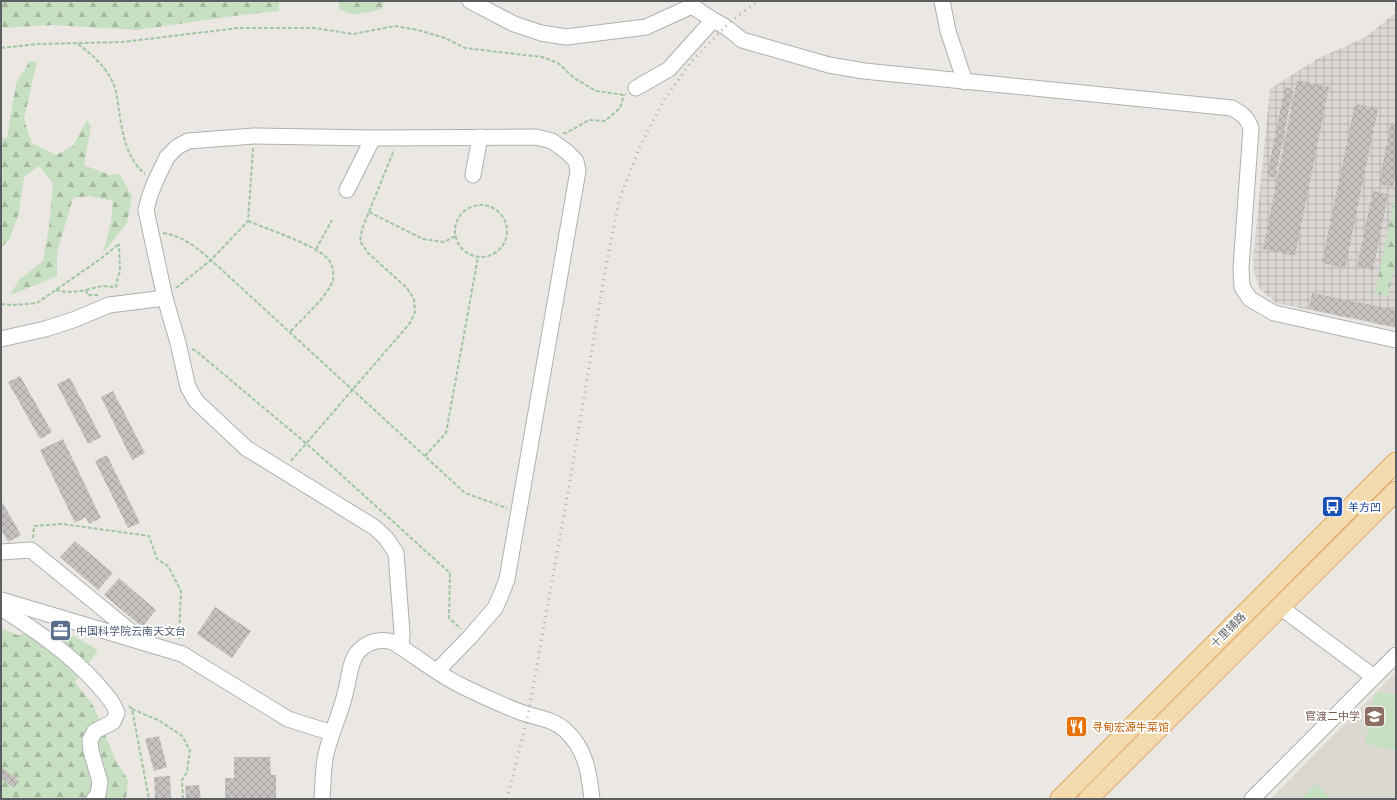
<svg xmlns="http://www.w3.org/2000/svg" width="1397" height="800" font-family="Quicksand,'Noto Sans SC',sans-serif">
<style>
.industrial{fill:url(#industrial-grid)}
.education{fill:#dbd7d1}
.forest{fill:url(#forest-firs)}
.park{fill:#c8e0c2}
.building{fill:url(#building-cross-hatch)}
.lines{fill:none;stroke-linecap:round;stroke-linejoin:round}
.minor-casing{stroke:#aeb1b3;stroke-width:17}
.major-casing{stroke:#dfa668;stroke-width:21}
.path{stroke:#a0c7a3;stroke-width:2;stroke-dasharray:4 2;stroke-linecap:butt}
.minor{stroke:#fff;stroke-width:15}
.major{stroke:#f4dbae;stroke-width:19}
.rail{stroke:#aeafaf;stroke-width:3;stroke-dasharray:1 5;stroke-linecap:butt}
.labels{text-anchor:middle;stroke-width:4;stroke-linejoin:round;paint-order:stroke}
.transit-label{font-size:11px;fill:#164399;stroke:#fff;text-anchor:start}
.street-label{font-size:11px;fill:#5b5f61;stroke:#fff}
.service-label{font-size:11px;fill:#4e5e75;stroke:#fff;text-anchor:start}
.education-label{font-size:11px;fill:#785e54;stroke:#fff;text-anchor:end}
.food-label{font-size:11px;fill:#c56008;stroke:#fff;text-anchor:start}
</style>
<defs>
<pattern id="industrial-grid" width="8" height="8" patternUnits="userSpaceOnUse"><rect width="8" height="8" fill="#dad7d5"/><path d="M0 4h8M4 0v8" fill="none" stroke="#b4b2b0"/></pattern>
<pattern id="forest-firs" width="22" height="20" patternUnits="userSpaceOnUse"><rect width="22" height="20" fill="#c8e0c2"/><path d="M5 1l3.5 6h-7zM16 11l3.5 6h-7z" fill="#a5b9a1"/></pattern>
<pattern id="building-cross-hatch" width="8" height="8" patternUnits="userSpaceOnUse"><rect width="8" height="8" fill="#c7c2bf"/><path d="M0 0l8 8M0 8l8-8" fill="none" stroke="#a5a19f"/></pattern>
</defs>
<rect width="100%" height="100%" fill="#ebe7e2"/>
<!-- industrial -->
<path class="industrial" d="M1396 12V328L1276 303 1260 289 1254 273 1253 260 1270 89 1317 59 1366 37Z"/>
<!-- education -->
<path class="education" d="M1396 672V799H1271L1310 759Z"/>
<!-- forest -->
<g class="forest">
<path d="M1 1H279V11L241 15 137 30 53 25 1 28Z"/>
<path d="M339 1H384L382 9 354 15 339 9Z"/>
<path d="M30 61 37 62 24 119 32 143 56 155 73 146 87 120 91 127 84 165 110 175 120 174 132 197 127 223 103 253 111 223 113 201 89 196 73 198 57 252V276L43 282 10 295 19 280 43 261 49 227 53 183 39 166 24 177 19 213 10 238 1 248V192L3 172 1 164V138H7L16 83Z"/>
<path d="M1396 190V259L1388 296 1375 293Z"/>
<path d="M1 628 17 635 61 629 98 650 75 682 94 707 115 759 128 780 126 799H1Z"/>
</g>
<!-- park -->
<g class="park">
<path d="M1379 692 1396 695V750L1365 744 1374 697Z"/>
<path d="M1316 784 1331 799H1301Z"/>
</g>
<!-- building -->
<g class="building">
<path d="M1297 80 1329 87 1295 256 1263 249Z"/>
<path d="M1285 87 1293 89 1275 178 1267 176Z"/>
<path d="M1355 104 1378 108 1345 268 1322 263Z"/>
<path d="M1391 123 1396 124V172L1393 187 1379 184Z"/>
<path d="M1373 191 1388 194 1373 270 1357 266Z"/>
<path d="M1312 293 1396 310V327L1309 309Z"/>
<path d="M20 376 52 432 40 439 8 382Z"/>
<path d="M70 378 101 437 88 444 57 384Z"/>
<path d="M113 391 145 453 132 460 101 397Z"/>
<path d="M63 439 101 518 89 524 86 517 75 523 40 450Z"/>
<path d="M107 455 140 523 128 528 95 461Z"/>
<path d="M1 500 21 535 8 542 1 529Z"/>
<path d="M75 541 113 573 98 590 60 557Z"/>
<path d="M119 578 156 610 142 627 104 595Z"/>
<path d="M215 607 251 631 232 658 197 634Z"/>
<path d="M159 736 167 767 154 771 145 739Z"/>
<path d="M234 757H270L271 775H276V799H225V778H234Z"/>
<path d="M1 767 19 781 14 788 1 778Z"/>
<path d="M170 776 171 799H155L154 777Z"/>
<path d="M199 785 201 799H186L185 786Z"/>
</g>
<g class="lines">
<defs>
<g id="minor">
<path d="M470 1 514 24 541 33 566 37 646 27 692 6 713 20"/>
<path d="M942 1 948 31 965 82"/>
<path d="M636 88 669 69 713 20 726 27 742 40 829 65 864 71 1232 108C1242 114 1247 117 1251 128L1241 268 1242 287 1250 299 1274 313 1396 340"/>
<path d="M473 175 480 137"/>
<path d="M347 190 373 138"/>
<path d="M1 339 45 329 73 320 109 305 165 298"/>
<path d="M1 552 31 550 140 639"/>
<path d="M1 600 182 654 288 719 332 733"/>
<path d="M1280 607 1374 677"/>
<path d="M1 608C35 630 69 653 96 683 105 694 112 699 117 713L113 722 95 731 90 740 91 751 100 782 98 795 94 799"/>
<path d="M401 647 402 633 396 553 386 538 374 527 246 448 196 401 188 387 178 343 165 298 146 210 149 198 155 182 167 157 177 147 188 141 254 136 373 138 536 137 552 141 567 152 576 161 578 171 507 579 501 595 495 608 470 637 437 671"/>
<path d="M322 799C323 786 323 772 325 759 329 736 340 716 345 694 349 681 349 664 357 653 366 642 379 638 393 642 416 656 437 674 462 686 482 696 502 705 523 713 538 718 553 719 565 730 586 749 589 772 592 799"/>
<path d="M1252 799 1396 655"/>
</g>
<g id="major">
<path d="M1060 799 1396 462"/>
<path d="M1088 799 1396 491"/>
</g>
</defs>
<!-- minor casing -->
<use href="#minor" class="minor-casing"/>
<!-- major casing -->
<use href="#major" class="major-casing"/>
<!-- path -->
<g class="path">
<path d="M78 44C93 55 107 68 114 85 116 91 117 98 118 104 122 129 124 156 145 174"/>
<path d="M1 48 38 44 123 42 238 28H315L353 34 395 26 418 30 445 38 465 48 542 57 558 63 574 78 596 91 624 95 626 94"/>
<path d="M563 133H566L589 120 605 121 620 108 624 95"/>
<circle cx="481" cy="231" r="26"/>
<path d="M369 212 423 239 444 242 456 236"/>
<path d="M248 221C267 229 316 245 328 259 333 265 334 273 333 280 329 295 301 320 290 332"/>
<path d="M163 233C183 236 197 248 211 260L465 493 507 508"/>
<path d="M316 249 332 220"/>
<path d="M176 288 211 260 248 221 253 148"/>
<path d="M56 290C67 293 75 292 86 290L88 295H98"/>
<path d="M86 290 102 286 116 287 118 276 120 272 119 244"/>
<path d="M1 304 13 305 37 303 99 260 119 244"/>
<path d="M192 349 196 351 307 444 450 573 449 618 461 629"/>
<path d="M425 456 446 433 478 257"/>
<path d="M291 461 410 323 415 312 414 299 407 288 368 253 360 241 362 229 394 150"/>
<path d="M33 538 34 526 63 524 149 536 157 559 168 566 181 591 179 639"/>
<path d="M129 706 132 709 149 799"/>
<path d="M132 709 160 721 182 736 190 750 187 772 182 780 183 799"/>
</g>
<!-- minor -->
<use href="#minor" class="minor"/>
<!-- major -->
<use href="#major" class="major"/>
<!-- rail -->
<path class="rail" d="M507 799 528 715 569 487 606 266 619 201 640 146 664 100 691 62 730 22 758 1"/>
</g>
<!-- icons -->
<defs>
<symbol id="bus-square" viewBox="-11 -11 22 22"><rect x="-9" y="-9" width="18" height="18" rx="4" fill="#1a4fb4" stroke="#fff"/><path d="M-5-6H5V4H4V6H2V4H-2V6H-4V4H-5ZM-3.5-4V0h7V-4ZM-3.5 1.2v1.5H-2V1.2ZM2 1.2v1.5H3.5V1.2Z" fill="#fff"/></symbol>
<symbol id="office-square" viewBox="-11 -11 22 22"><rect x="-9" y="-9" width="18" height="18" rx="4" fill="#5c6f8a" stroke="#fff"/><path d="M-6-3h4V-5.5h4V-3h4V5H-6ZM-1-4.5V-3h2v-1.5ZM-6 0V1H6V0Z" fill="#fff"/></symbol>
<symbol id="school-square" viewBox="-11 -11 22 22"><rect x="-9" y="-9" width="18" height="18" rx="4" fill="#8d6e63" stroke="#fff"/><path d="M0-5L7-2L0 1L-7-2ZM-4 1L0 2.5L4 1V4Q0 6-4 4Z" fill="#fff"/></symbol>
<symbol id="restaurant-square" viewBox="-11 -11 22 22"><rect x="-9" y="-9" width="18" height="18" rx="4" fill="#e8710a" stroke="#fff"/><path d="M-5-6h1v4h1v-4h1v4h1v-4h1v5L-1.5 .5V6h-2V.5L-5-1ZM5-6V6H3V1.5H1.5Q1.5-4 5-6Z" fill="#fff"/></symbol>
</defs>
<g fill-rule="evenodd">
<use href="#bus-square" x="1320" y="494" width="25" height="25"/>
<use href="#office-square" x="48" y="618" width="25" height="25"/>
<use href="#school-square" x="1362" y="704" width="25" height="25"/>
<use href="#restaurant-square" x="1064" y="714" width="25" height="25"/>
</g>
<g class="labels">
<!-- transit labels -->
<g class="transit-label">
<text x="1348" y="511">羊方凹</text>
</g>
<!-- street labels -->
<g class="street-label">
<text transform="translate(1228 630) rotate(-45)" y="4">十里铺路</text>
</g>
<!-- service labels -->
<g class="service-label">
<text x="76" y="635">中国科学院云南天文台</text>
</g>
<!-- education labels -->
<g class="education-label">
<text x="1360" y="720">官渡二中学</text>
</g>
<!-- food labels -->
<g class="food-label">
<text x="1092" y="731">寻甸宏源牛菜馆</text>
</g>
</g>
<!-- border -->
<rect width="1397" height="800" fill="none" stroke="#5b5f61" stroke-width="4"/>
</svg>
